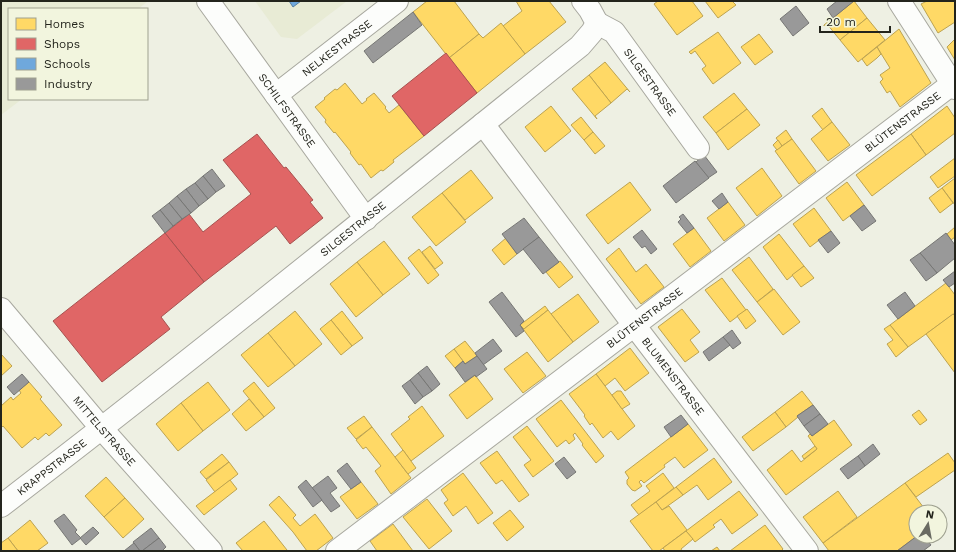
<svg xmlns="http://www.w3.org/2000/svg" width="956" height="552" font-family="'Work Sans',sans-serif">
<style>
.built{fill:#e8ebd5}
.homes{fill:#ffd966;stroke:#bda350}
.shops{fill:#e06666;stroke:#a75250}
.schools{fill:#6fa8dc;stroke:#5880a2}
.industry{fill:#999;stroke:#767674}
.lines{fill:none;stroke-linecap:round;stroke-linejoin:round}
.minor-casing{stroke:#a8a89f;stroke-width:24}
.minor{stroke:#fcfdfb;stroke-width:22}
.labels{text-anchor:middle;stroke-width:4;stroke-linejoin:round;paint-order:stroke}
.street-label{font-size:11px;fill:#23241c;stroke:#f2f5de}
</style>
<rect width="100%" height="100%" fill="#eef0e3"/>
<!-- built -->
<g class="built">
<path d="M1 1H148L138 9H9V99H22L1 115Z"/>
<path d="M255 1H347L297 39 281 37Z"/>
</g>
<!-- homes -->
<g class="homes">
<path d="M427 1H454L479 34 449 58 413 12Z"/>
<path d="M516 1H549L566 22 525 54 503 26 522 11Z"/>
<path d="M658 1H692L703 16 677 35 654 4Z"/>
<path d="M705 1H732L736 5 718 18Z"/>
<path d="M854 1 867 18 840 40 827 24 824 26V25Z"/>
<path d="M927 1H954L955 3V22L938 33 921 4Z"/>
<path d="M867 18 885 40 858 62 840 40Z"/>
<path d="M501 23 525 54 477 93 449 58 479 34 483 38Z"/>
<path d="M899 29 931 83 900 107 890 91 887 93 880 82 883 79 880 75 890 68 877 47Z"/>
<path d="M718 32 741 63 713 84 702 69 706 66 695 51 691 54 689 52Z"/>
<path d="M759 34 773 52 755 65 741 47Z"/>
<path d="M955 39V60L947 47Z"/>
<path d="M877 47 881 54 877 58 867 66 862 59Z"/>
<path d="M605 62 630 92 627 89 611 103 589 75Z"/>
<path d="M589 75 611 103 595 116 597 119 572 89Z"/>
<path d="M345 83 362 104 367 100 366 99 374 93 386 107 385 108 389 113 399 105 424 136 393 160 394 162 383 171 381 170 371 178 361 164 359 165 350 153 351 152 335 132 334 133 325 122 326 120 315 107 325 99 324 98 335 89 337 90Z"/>
<path d="M734 93 747 109 716 133 703 117Z"/>
<path d="M551 106 571 131 545 152 525 127Z"/>
<path d="M947 106 955 118V133L926 155 911 134Z"/>
<path d="M822 108 832 122 823 130 812 116Z"/>
<path d="M747 109 760 125 728 150 716 133Z"/>
<path d="M581 117 593 132 584 140 571 125Z"/>
<path d="M832 122 850 145 828 161 811 139Z"/>
<path d="M786 130 792 139 782 146 776 138Z"/>
<path d="M593 132 605 146 595 154 584 140Z"/>
<path d="M911 134 926 155 872 196 856 175Z"/>
<path d="M792 139 816 171 799 184 775 151Z"/>
<path d="M778 140 782 146 777 150 773 145Z"/>
<path d="M955 158V176L938 188 930 177Z"/>
<path d="M762 168 782 196 757 216 736 188Z"/>
<path d="M471 170 493 198 465 220 442 193Z"/>
<path d="M955 178V205L942 188Z"/>
<path d="M630 182 651 210 608 244 586 215Z"/>
<path d="M847 182 864 205 843 221 826 198Z"/>
<path d="M942 188 953 203 940 213 929 198Z"/>
<path d="M442 193 466 222 436 246 412 217Z"/>
<path d="M728 202 745 225 724 241 707 218Z"/>
<path d="M814 208 831 231 810 247 793 224Z"/>
<path d="M955 227V237L951 240 947 234Z"/>
<path d="M694 228 711 251 690 267 673 244Z"/>
<path d="M779 234 804 266 787 280 763 247Z"/>
<path d="M506 238 517 254 504 265 492 250Z"/>
<path d="M384 241 410 274 383 295 357 262Z"/>
<path d="M430 246 443 263 435 269 422 252Z"/>
<path d="M619 248 636 272 646 264 664 287 641 304 606 259Z"/>
<path d="M419 249 439 275 428 284 408 258Z"/>
<path d="M749 257 773 289 757 302 732 270Z"/>
<path d="M560 261 573 277 559 288 546 272Z"/>
<path d="M357 262 383 295 356 317 330 284Z"/>
<path d="M804 266 814 278 801 287 792 275Z"/>
<path d="M722 278 746 310 730 322 705 290Z"/>
<path d="M946 283 955 295V313L908 347 890 325Z"/>
<path d="M774 289 800 322 783 335 757 302Z"/>
<path d="M578 294 599 322 573 342 551 314Z"/>
<path d="M545 306 548 310 524 329 520 325Z"/>
<path d="M682 309 700 332 690 340 699 352 685 362 658 327Z"/>
<path d="M747 309 756 321 746 329 737 316Z"/>
<path d="M548 310 573 342 548 362 520 325 524 329Z"/>
<path d="M295 311 322 344 295 366 268 333Z"/>
<path d="M342 311 363 338 352 346 331 320Z"/>
<path d="M953 314 955 316V373L926 334Z"/>
<path d="M331 320 352 346 341 355 320 329Z"/>
<path d="M890 325 908 347 896 357 887 344 893 340 884 329Z"/>
<path d="M268 333 295 366 268 387 241 355Z"/>
<path d="M465 341 477 356 465 364 454 349Z"/>
<path d="M630 348 649 373 625 391 615 378 605 386 596 374Z"/>
<path d="M454 349 463 361 455 368 445 356Z"/>
<path d="M527 352 546 376 523 393 504 369Z"/>
<path d="M1 354 12 366 1 376Z"/>
<path d="M596 374 635 426 618 440 611 431 603 438 592 423 590 425 584 416 585 415 569 394Z"/>
<path d="M475 375 493 399 467 419 449 395Z"/>
<path d="M29 382 42 397 40 399 62 425 49 436 46 433 38 440 35 437 22 448 3 426 1 428V406L11 397 13 400 21 393 19 390Z"/>
<path d="M208 382 230 410 203 431 181 403Z"/>
<path d="M254 382 275 408 264 417 243 391Z"/>
<path d="M617 391H621L630 404 622 409 612 395Z"/>
<path d="M802 391 813 405 797 416 798 417 786 427 775 412Z"/>
<path d="M249 399 264 417 246 431 232 414Z"/>
<path d="M561 400 604 456 596 463 582 445 583 444 575 433 573 435 575 439 569 444 566 440 557 447 536 419Z"/>
<path d="M181 403 203 431 178 451 156 424Z"/>
<path d="M422 406 444 436 411 461 391 434 410 419 408 417Z"/>
<path d="M919 410 927 420 920 425 912 415Z"/>
<path d="M775 412 786 427 753 451 742 437Z"/>
<path d="M364 416 372 427 356 439 347 428Z"/>
<path d="M834 420 852 445 786 495 767 470 792 450 801 462 817 449 808 436 810 434 812 436Z"/>
<path d="M688 424 708 450 684 468 675 457 664 465 665 467 644 483 641 480 639 482 642 486 635 491 632 490 627 484V480L629 478 625 472Z"/>
<path d="M527 426 554 461 533 477 524 465 531 460 513 437Z"/>
<path d="M372 427 411 478 391 494 375 471 381 466 366 447 363 449 356 440Z"/>
<path d="M815 446 817 449 804 459 802 456Z"/>
<path d="M403 450 416 468 408 474 395 457Z"/>
<path d="M497 451 529 495 519 502 502 480 496 484 480 463Z"/>
<path d="M948 453 955 463V470L916 497 905 483Z"/>
<path d="M222 454 229 462 206 479 200 472Z"/>
<path d="M714 458 732 482 708 500 697 485 683 495 676 487Z"/>
<path d="M229 462 238 474 215 492 206 480Z"/>
<path d="M463 473 493 513 478 524 466 506 453 516 444 503 448 500 441 490Z"/>
<path d="M663 473 674 488 639 515 631 505 650 491 646 486Z"/>
<path d="M106 477 125 498 104 517 85 496Z"/>
<path d="M230 480 237 489 204 515 196 506Z"/>
<path d="M361 482 378 504 357 519 340 497Z"/>
<path d="M905 483 927 512H916L917 536 897 551H829L823 543Z"/>
<path d="M676 487 683 495 662 510 656 502Z"/>
<path d="M739 491 758 515 732 534 721 519 713 525 715 527 695 542 686 531Z"/>
<path d="M838 491 857 517 823 543 803 517Z"/>
<path d="M279 496 296 515 293 518 300 526 315 514 333 538 316 551H307L293 532 269 505Z"/>
<path d="M125 498 144 519 123 538 104 517Z"/>
<path d="M427 499 452 531 429 549 403 517Z"/>
<path d="M656 502 662 510 669 506 687 530 659 551H653L630 521Z"/>
<path d="M510 510 524 527 507 541 493 523Z"/>
<path d="M30 520 48 543 37 551H18L8 538Z"/>
<path d="M264 521 287 550 285 551H243L236 543Z"/>
<path d="M393 524 413 551H377L370 541Z"/>
<path d="M765 525 783 549 781 551H730Z"/>
<path d="M686 531 693 539 681 549 682 551H665L663 548Z"/>
<path d="M8 538 18 551H1V543Z"/>
<path d="M717 547 720 551H711Z"/>
</g>
<!-- shops -->
<g class="shops">
<path d="M446 53 477 93 424 136 392 96Z"/>
<path d="M257 134 284 168 286 167 313 200 310 202 323 218 290 244 276 226 204 282 165 233 189 214 203 232 251 194 223 160Z"/>
<path d="M165 233 204 282 161 317 170 329 102 382 53 321Z"/>
</g>
<!-- schools -->
<path class="schools" d="M289 1H301L293 7Z"/>
<!-- industry -->
<g class="industry">
<path d="M837 1H855H854L833 18 827 9Z"/>
<path d="M796 6 809 23 793 36 780 19Z"/>
<path d="M413 12 422 25 373 63 364 51Z"/>
<path d="M704 155 717 172 708 178 696 162Z"/>
<path d="M695 161 709 178 676 203 663 186Z"/>
<path d="M212 169 225 186 216 192 203 176Z"/>
<path d="M203 176 216 192 208 199 195 183Z"/>
<path d="M195 183 208 199 199 206 186 189Z"/>
<path d="M186 189 199 206 191 213 177 196Z"/>
<path d="M722 193 728 202 719 209 712 201Z"/>
<path d="M177 196 191 213 182 219 169 203Z"/>
<path d="M169 203 182 219 173 226 160 210Z"/>
<path d="M864 205 876 221 862 231 850 216Z"/>
<path d="M160 210 173 226 165 233 152 216Z"/>
<path d="M683 214 694 228 687 233 678 222 681 219 679 217Z"/>
<path d="M524 218 539 237 517 254 502 234Z"/>
<path d="M642 230 657 249 651 254 645 246 642 248 633 237Z"/>
<path d="M831 231 840 243 828 253 818 240Z"/>
<path d="M946 233 955 245V258L937 273 920 253Z"/>
<path d="M539 237 559 262 543 274 523 249Z"/>
<path d="M920 253 937 273 926 281 910 260Z"/>
<path d="M955 271V283L949 287 943 280Z"/>
<path d="M502 292 524 321 520 325 524 331 516 337 489 302Z"/>
<path d="M905 292 915 306 898 319 887 305Z"/>
<path d="M732 330 741 343 733 349 723 337Z"/>
<path d="M723 337 730 345 709 361 703 352Z"/>
<path d="M493 339 502 351 483 365 475 353Z"/>
<path d="M477 356 487 369 476 377 475 375 465 382 455 368 463 361 465 364Z"/>
<path d="M427 366 440 384 432 391 418 373Z"/>
<path d="M418 373 432 391 423 397 410 380Z"/>
<path d="M22 374 29 382 14 395 7 387Z"/>
<path d="M410 380 423 397 415 404 402 386Z"/>
<path d="M813 405 820 414 804 426 797 416Z"/>
<path d="M820 414 828 424 812 436 804 426Z"/>
<path d="M681 415 688 424 671 437 664 427Z"/>
<path d="M873 444 880 454 865 466 858 456Z"/>
<path d="M858 456 865 466 848 479 840 469Z"/>
<path d="M564 457 576 472 567 479 555 464Z"/>
<path d="M347 463 361 482 351 489 337 471Z"/>
<path d="M328 476 337 488 330 493 340 506 331 512 312 488Z"/>
<path d="M306 480 322 500 313 507 298 487Z"/>
<path d="M64 514 77 530 75 532 81 538 72 545 54 521Z"/>
<path d="M93 527 99 533 86 545 80 538Z"/>
<path d="M151 528 159 538 142 551H140L133 542Z"/>
<path d="M917 536H924L931 545 923 551H897Z"/>
<path d="M159 538 166 547 162 551H142Z"/>
<path d="M134 543 140 551H124Z"/>
</g>
<g class="lines">
<defs>
<g id="minor">
<path id="s1" d="M208 1 366 219"/>
<path d="M899 1 955 88"/>
<path id="s2" d="M597 23 614 32 698 148"/>
<path id="s3" d="M276 95 397 1"/>
<path id="s4" d="M483 124 634 325 807 551"/>
<path id="s5" d="M1 309 102 429 211 551"/>
<path id="s6" d="M1 506C197 356 388 200 580 46L592 32 597 23 590 10 583 1"/>
<path id="s7" d="M337 551 952 84"/>
</g>
</defs>
<!-- minor casing -->
<use href="#minor" class="minor-casing"/>
<!-- minor -->
<use href="#minor" class="minor"/>
</g>
<g class="labels">
<!-- street labels -->
<g class="street-label">
<text dy="4" stroke="none"><textPath href="#s3" startOffset="77">NELKESTRASSE</textPath></text>
<text dy="4" stroke="none"><textPath href="#s2" startOffset="81">SILGESTRASSE</textPath></text>
<text dy="4" stroke="none"><textPath href="#s1" startOffset="135">SCHILFSTRASSE</textPath></text>
<text dy="4" stroke="none"><textPath href="#s7" startOffset="710">BLÜTENSTRASSE</textPath></text>
<text dy="4" stroke="none"><textPath href="#s6" startOffset="448">SILGESTRASSE</textPath></text>
<text dy="4" stroke="none"><textPath href="#s7" startOffset="386">BLÜTENSTRASSE</textPath></text>
<text dy="4" stroke="none"><textPath href="#s4" startOffset="316">BLUMENSTRASSE</textPath></text>
<text dy="4" stroke="none"><textPath href="#s5" startOffset="160">MITTELSTRASSE</textPath></text>
<text dy="4" stroke="none"><textPath href="#s6" startOffset="64">KRAPPSTRASSE</textPath></text>
</g>
</g>
<!-- border -->
<rect width="956" height="552" fill="none" stroke="#23241c" stroke-width="4"/>
<!-- legend -->
<rect x="8" y="8" width="140" height="92" fill="#f2f5de" stroke="#9fa190"/>
<rect x="16" y="18" width="20" height="12" fill="#ffd966" stroke="#9fa190"/>
<text x="44" y="28" font-size="12" fill="#23241c">Homes</text>
<rect x="16" y="38" width="20" height="12" fill="#e06666" stroke="#9fa190"/>
<text x="44" y="48" font-size="12" fill="#23241c">Shops</text>
<rect x="16" y="58" width="20" height="12" fill="#6fa8dc" stroke="#9fa190"/>
<text x="44" y="68" font-size="12" fill="#23241c">Schools</text>
<rect x="16" y="78" width="20" height="12" fill="#999999" stroke="#9fa190"/>
<text x="44" y="88" font-size="12" fill="#23241c">Industry</text>
<!-- north arrow -->
<g transform="translate(928 524) rotate(11)"><circle r="19" fill="#f2f5de" stroke="#9fa190"/>
<path d="M0-3L7 15L0 10L-7 15Z" fill="#6a6b62"/>
<text y="-6" font-size="11" font-weight="bold" text-anchor="middle" fill="#23241c">N</text>
</g>
<!-- scale -->
<path d="M820 26v6h70v-6" fill="none" stroke="#23241c" stroke-width="2"/>
<text x="826" y="26" font-size="12" fill="#23241c" stroke="#f2f5de" stroke-width="3" paint-order="stroke">20 m</text>
</svg>
